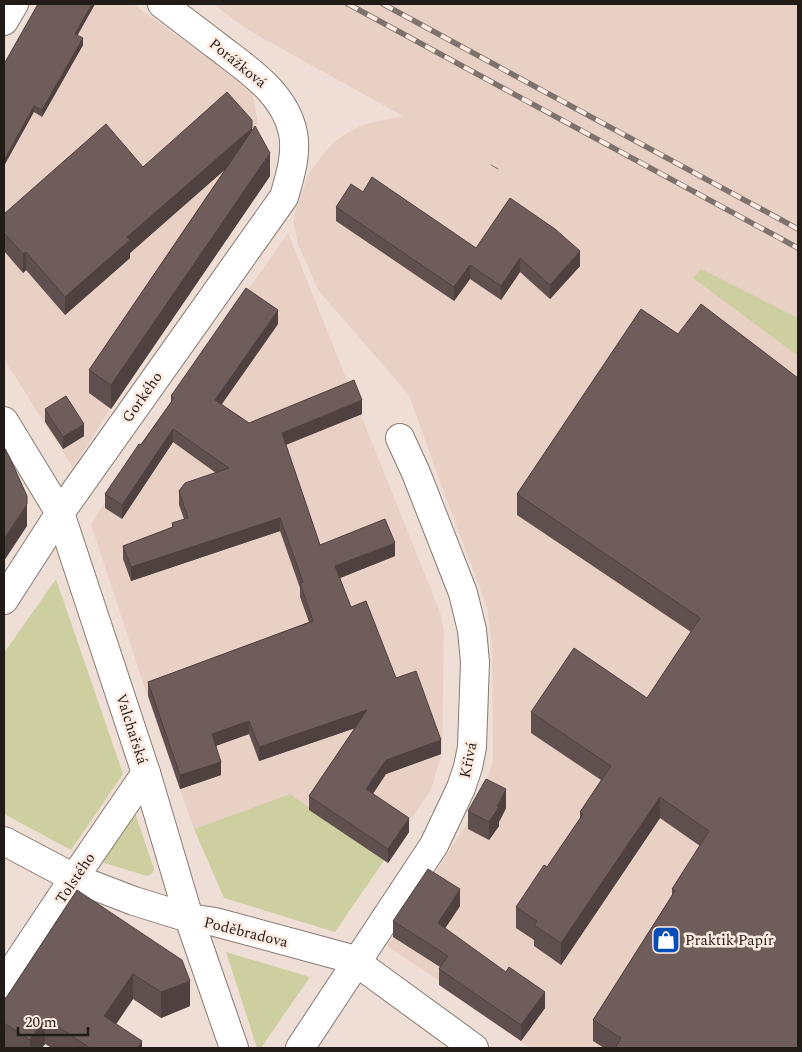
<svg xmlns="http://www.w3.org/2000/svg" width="802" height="1052" font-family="Spectral,serif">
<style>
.built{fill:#e9d0c4}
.green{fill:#cdcfa0}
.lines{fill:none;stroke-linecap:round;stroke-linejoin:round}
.minor-casing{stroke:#897a72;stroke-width:30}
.minor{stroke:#fff;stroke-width:28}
.tram{stroke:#7d726c;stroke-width:1}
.rail-casing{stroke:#7d726c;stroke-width:5.5}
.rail{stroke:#fdebe2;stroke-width:4;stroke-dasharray:11;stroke-linecap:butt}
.wall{fill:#5f504f}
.shaded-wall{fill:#4e4140}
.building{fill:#6f5d5c;stroke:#4e4140}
.labels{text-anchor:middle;stroke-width:5;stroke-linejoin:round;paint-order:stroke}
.street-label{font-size:15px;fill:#221c19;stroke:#fdebe2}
.poi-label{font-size:15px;fill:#221c19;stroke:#fdebe2;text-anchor:start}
</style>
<rect width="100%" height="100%" fill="#efded5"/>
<!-- built -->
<g class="built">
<path d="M39 4H133L252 90 267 176 110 409 73 468 4 359V66Z"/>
<path d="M213 4H798V1048H530L485 1016 438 980 387 946 463 830 483 794 493 759 492 645 487 607 440 482 409 395 318 290 298 244 293 221 297 204 310 172 321 157 333 143 347 133 365 124 403 116 248 30Z"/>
<path d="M288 233 440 612 444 631 442 754 431 789 385 859 290 794 194 829 155 719 91 524 227 320Z"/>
</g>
<!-- green -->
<g class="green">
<path d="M701 269 798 318V356L693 278Z"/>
<path d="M56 579 123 774 71 850 4 814V653Z"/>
<path d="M290 794 385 859 335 932 224 898 194 829Z"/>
<path d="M135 813 154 869 152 874 147 876 101 862Z"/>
<path d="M226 952 310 977 261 1048H257Z"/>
</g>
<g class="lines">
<defs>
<g id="minor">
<path d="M4 21 14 4"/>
<path d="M4 421 60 513 146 773 189 918 234 1048"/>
<path d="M4 600 60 513 284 197C290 176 297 155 293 133 285 93 247 69 217 46 199 32 180 18 162 4"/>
<path d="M4 841 74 878 134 901 189 918 215 922 352 959 474 1048"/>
<path d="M4 983 74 878 146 773"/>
<path d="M300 1048 434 845 461 788 468 767 472 747 475 662 472 630 463 593 416 473 400 438"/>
</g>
</defs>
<!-- minor casing -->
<use href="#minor" class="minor-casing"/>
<!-- minor -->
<use href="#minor" class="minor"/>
<!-- tram -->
<path class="tram" d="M491 165 498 169"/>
<defs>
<g id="rail">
<path d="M348 4 798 248"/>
<path d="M383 4 798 229"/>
</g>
</defs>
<!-- rail casing -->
<use href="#rail" class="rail-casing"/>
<!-- rail -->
<use href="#rail" class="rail"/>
</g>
<!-- wall -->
<g class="wall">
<path d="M95 4 77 35 83 45 42 117 34 112 4 64Z"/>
<path d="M252 131 270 176 111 409 89 393V370L226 168 130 253V258L65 315 26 270 23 273 4 251V214L143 167Z"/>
<path d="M363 192 476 248 580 266 550 299 520 272 501 300 470 279 454 301 336 221V207Z"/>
<path d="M641 309 798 1048H604L593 1041V1020L672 895V889L700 846 660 818 561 965 534 946V940L516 928V907L547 867 580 819V812L601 780 531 733V712L647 698 691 632 517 515V494Z"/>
<path d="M278 324 221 404 249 423 362 414 286 445 320 545 395 556 340 578 351 607 396 678 441 754 386 774 373 794 409 832 388 863 309 810V796L355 728 259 761 249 734 216 746 221 775 180 789 148 696V682L309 622 300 597V588L280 531 131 581 123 559V546L172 527V523L184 519 179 505V491L216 473 173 442 122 519 105 508V494L171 402V396Z"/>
<path d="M45 409 84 436 63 449 45 422Z"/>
<path d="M506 808 499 822V826L489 840 468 829V811Z"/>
<path d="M77 890 190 1006 161 1018 133 999 116 1024 142 1048H52L45 1044 42 1048H4V1001Z"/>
<path d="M460 906 445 928 545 1008 521 1041 439 985V969L440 967 393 937V921Z"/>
</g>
<!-- shaded-wall -->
<g class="shaded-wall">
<path d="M92 4H95L75 40V34Z"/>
<path d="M83 38V45L42 117V110Z"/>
<path d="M34 106V112L4 166V160Z"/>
<path d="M252 128V146L130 253V258L65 315V297L127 237Z"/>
<path d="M270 153V176L111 409V385Z"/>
<path d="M580 251V266L550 299V285Z"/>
<path d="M26 252V270L23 273V254Z"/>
<path d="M520 258V272L501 300V286Z"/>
<path d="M470 265V279L454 301V287Z"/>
<path d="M278 310V324L215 414V400Z"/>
<path d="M362 400V414L282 446V433Z"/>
<path d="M84 424V436L63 449V437Z"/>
<path d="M173 429V442L122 519V505Z"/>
<path d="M27 504V526L4 561V539Z"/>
<path d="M280 518V531L131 581V567Z"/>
<path d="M395 543V556L335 580V566Z"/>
<path d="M367 710V724L259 761V747Z"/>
<path d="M249 721V734L212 747V734Z"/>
<path d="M441 740V754L386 774 366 803V789L386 760Z"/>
<path d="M221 762V775L180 789V775Z"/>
<path d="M506 789V808L499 822V826L489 840V822Z"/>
<path d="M660 797V818L561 965V943Z"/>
<path d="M409 818V832L388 863V849Z"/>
<path d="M460 889V906L438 939V923Z"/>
<path d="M133 974V999L104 1042V1016Z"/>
<path d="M190 981V1006L161 1018V992Z"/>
<path d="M545 992V1008L521 1041V1025Z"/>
<path d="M45 1018V1044L42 1048H30V1040Z"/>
<path d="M142 1041V1048H137Z"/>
</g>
<!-- building -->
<g class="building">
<path d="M38 4H92L75 34 83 38 42 110 34 106 4 160V64Z"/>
<path d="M227 92 252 120V128L127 237 130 240 65 297 26 252 23 254 4 233V214L106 124 143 167Z"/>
<path d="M255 126 270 153 111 385 89 370Z"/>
<path d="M372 177 476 248 510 198 555 229 580 251 550 285 520 258 501 286 470 265 454 287 336 207 351 184 363 192Z"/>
<path d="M246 288 278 310 215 400 249 423 354 380 362 400 282 433 320 545 385 519 395 543 335 566 351 607 366 601 396 678 416 671 441 740 386 760 366 789 409 818 388 849 309 796 367 710 259 747 249 721 212 734 221 762 180 775 148 682 313 621 300 583 303 582 280 518 131 567 123 546 173 527 172 523 188 518 179 491 185 483 229 468 173 429 122 505 105 494 139 444 141 445 174 398 171 396Z"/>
<path d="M701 304 798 378V1048H615L621 1038 593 1020 675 891 672 889 709 831 660 797 561 943 534 925 537 921 516 907 544 865 547 867 583 814 580 812 611 766 531 712 574 648 647 698 700 618 517 494 641 309 678 334Z"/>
<path d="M66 396 84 424 63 437 45 409Z"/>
<path d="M4 447 9 456 27 496V504L4 539Z"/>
<path d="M486 779 506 789 497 806 499 807 489 822 468 811Z"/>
<path d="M428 869 460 889 438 923 506 972 509 967 545 992 521 1025 439 969 448 956 393 921Z"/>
<path d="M77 890 182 960 190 981 161 992 133 974 104 1016 142 1041 137 1048H90L45 1018 30 1040 4 1023V1001Z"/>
</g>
<!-- icons -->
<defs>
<symbol id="shop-square" viewBox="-11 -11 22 22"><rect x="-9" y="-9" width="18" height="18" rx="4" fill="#064db8" stroke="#fdebe2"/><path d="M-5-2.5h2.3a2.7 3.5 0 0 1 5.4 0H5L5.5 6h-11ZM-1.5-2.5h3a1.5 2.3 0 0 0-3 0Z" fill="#fff"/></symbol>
</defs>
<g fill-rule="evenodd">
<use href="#shop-square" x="650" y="924" width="32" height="32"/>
</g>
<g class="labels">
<!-- street labels -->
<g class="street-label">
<text transform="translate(238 63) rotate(39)" y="5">Porážková</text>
<text transform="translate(142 397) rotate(-55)" y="5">Gorkého</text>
<text transform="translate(132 729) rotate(72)" y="5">Valchařská</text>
<text transform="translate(468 760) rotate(-78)" y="5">Křivá</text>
<text transform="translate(75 878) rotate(-56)" y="5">Tolstého</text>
<text transform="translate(246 932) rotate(14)" y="5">Poděbradova</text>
</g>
<!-- poi labels -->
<g class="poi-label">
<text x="685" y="945">Praktik Papír</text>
</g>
</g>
<!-- border -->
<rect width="802" height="1052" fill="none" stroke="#221c19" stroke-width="10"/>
<!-- scale -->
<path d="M18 1027v8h70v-8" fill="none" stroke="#221c19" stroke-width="2.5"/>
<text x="25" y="1027" font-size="15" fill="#221c19" stroke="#fdebe2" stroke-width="4" paint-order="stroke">20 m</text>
</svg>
